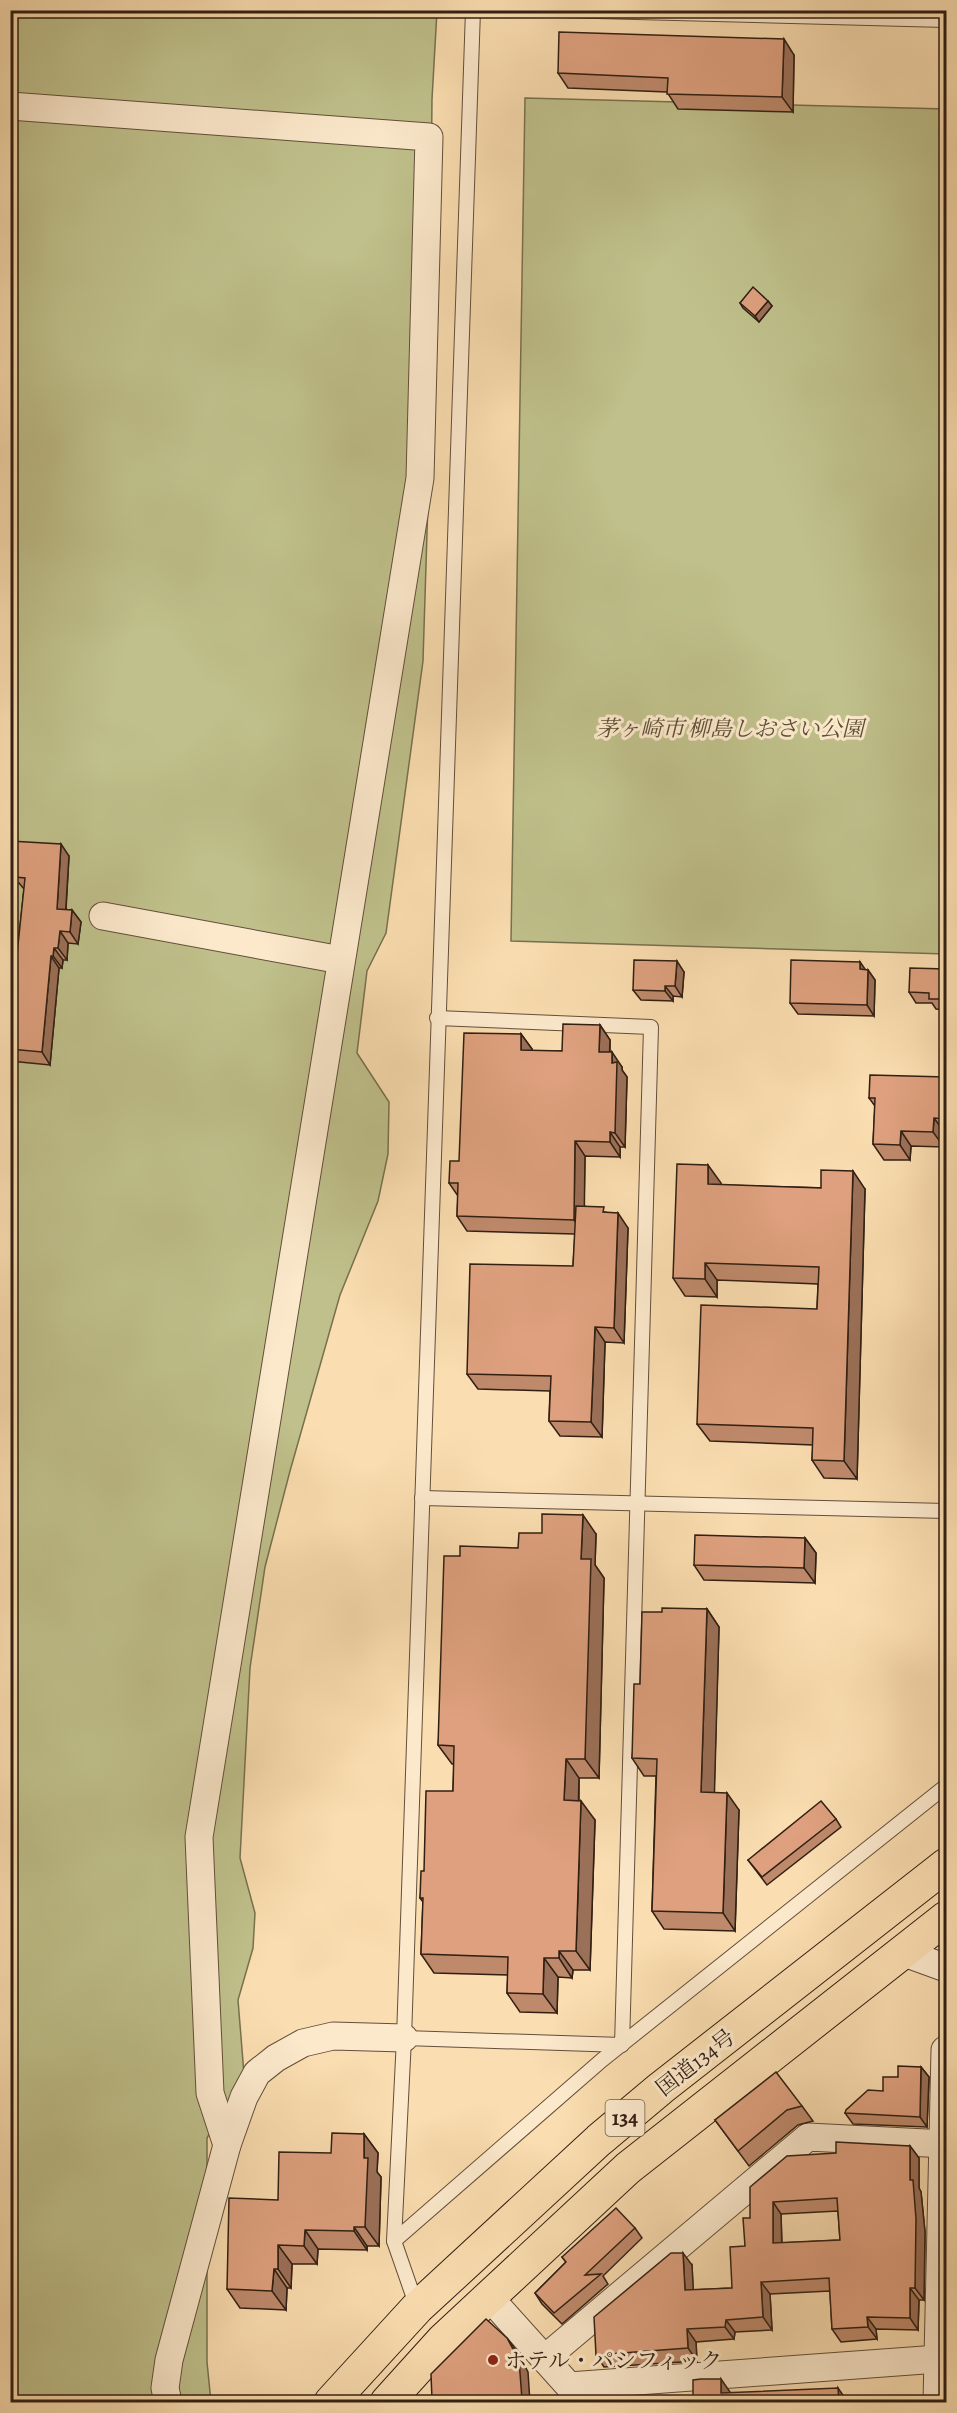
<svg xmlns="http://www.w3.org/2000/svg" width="957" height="2413" font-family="Alegreya,'Noto Serif JP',serif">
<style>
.green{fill:#bfc08b;stroke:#78704e;stroke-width:1.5}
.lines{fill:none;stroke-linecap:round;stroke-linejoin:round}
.service-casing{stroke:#634e3a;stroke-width:16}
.minor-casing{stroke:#634e3a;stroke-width:29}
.trunk-casing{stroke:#311f12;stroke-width:35}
.service{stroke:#fce9cc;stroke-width:14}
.minor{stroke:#fce9cc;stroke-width:27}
.trunk{stroke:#faddb0;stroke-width:33}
.wall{fill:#bf8a6c;stroke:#311f12;stroke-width:1.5;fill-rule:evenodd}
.shaded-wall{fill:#9b7058;stroke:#311f12;stroke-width:1.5}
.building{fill:#dea07e;stroke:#311f12;stroke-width:1.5;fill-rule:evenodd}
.poi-dot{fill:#8f2418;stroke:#fce9cc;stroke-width:2}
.labels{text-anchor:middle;stroke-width:6;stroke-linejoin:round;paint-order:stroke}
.shield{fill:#fce9cc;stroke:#6e5c4a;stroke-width:1.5}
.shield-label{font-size:21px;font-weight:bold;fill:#311f12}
.park-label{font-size:22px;font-style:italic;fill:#5c4f36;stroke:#fce9cc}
.street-label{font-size:22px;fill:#311f12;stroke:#fce9cc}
.poi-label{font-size:22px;fill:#311f12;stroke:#fce9cc;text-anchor:start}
</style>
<rect width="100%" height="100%" fill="#faddb0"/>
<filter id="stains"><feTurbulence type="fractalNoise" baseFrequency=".00333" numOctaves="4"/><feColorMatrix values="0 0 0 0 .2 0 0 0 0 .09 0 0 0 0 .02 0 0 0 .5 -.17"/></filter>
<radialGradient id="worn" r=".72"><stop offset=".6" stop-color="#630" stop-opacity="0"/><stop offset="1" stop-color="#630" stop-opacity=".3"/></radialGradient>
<!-- green -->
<g class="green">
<path d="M11 11H437L432 99 428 501 423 661 386 933 367 971 357 1053 389 1102 388 1154 378 1201 340 1295 290 1471 265 1567 250 1668 240 1858 255 1913 253 1948 238 2000 244 2074 207 2138V2362L211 2402H11Z"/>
<path d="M525 98 946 109V954L511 941Z"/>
</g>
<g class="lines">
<defs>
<g id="service">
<path d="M557 10 946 20"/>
<path d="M422 1498 946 1511"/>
<path d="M404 2038 622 2045 651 1027 437 1018"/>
<path d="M394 2241 602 2060 946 1786"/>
<path d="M417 2307 394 2241 404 2038 473 10"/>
</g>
<g id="minor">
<path d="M10 106 429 137 420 478 199 1837 210 2093 227 2145"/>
<path d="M103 916 341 960"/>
<path d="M902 1952 946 1968"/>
<path d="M489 2297 569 2386 938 2359"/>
<path d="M544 2359 808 2137 946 2144"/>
<path d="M168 2402 165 2388 169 2360 227 2145 244 2097 257 2073 276 2058 303 2043 333 2036 404 2038"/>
<path d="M937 2402 945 2050"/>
</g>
<g id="trunk">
<path d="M331 2402 417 2308 599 2140 661 2088 946 1865"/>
<path d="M387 2402 443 2340 628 2168 946 1918"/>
</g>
</defs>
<!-- service casing -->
<use href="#service" class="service-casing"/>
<!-- minor casing -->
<use href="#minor" class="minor-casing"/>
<!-- trunk casing -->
<use href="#trunk" class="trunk-casing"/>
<!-- service -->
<use href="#service" class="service"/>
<!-- minor -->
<use href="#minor" class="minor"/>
<!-- trunk -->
<use href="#trunk" class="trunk"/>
</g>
<!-- wall -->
<g class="wall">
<path d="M794 55 793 112 678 109 667 92 568 88 558 73Z"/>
<path d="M768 301 772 306 759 322 743 308 740 303Z"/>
<path d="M10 838 13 841 69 856 66 910H72L81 922 78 944 68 943 67 960H63L62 968H59L50 1065 10 1061V963L16 964 24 889 19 883H10Z"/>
<path d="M860 962 865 970H868L875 980 874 1016 798 1014 790 1003Z"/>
<path d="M946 969V1010L936 1009 932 1003H916L909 992Z"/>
<path d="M684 972 682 997 673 996V1001L641 1000 633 990Z"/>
<path d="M600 1025 610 1040V1052L622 1067V1070L627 1077 625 1147H620V1157L585 1156 584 1206 608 1213 628 1228 624 1343 605 1342 602 1437 560 1436 549 1421 550 1391 478 1389 467 1374 573 1266 575 1234 467 1231 457 1216 458 1196 449 1183 521 1034 532 1049V1051H562Z"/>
<path d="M946 1077V1133H945L944 1147 911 1146 910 1160H884L873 1144 875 1106 869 1098Z"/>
<path d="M721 1183 720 1185 865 1189 857 1479 824 1478 812 1460 813 1445 710 1441 697 1424 817 1309 818 1284 717 1280V1297L685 1296 673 1278Z"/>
<path d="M596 1534 595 1565 604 1578 599 1778H579V1801L595 1820 590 1970H573L572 1978 558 1977 557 2013 520 2012 507 1993 508 1975 434 1973 421 1954 423 1902 420 1898 424 1871 453 1791 454 1764H452L438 1745 460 1556 518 1548Z"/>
<path d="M805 1538 816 1553 815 1583 704 1580 694 1565Z"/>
<path d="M707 1609 719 1627 714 1792 739 1810 735 1931 664 1929 652 1911 656 1776H644L632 1758 640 1684 662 1612Z"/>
<path d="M836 1819 841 1827 767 1885 748 1860Z"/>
<path d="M921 2067 929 2077 927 2127 853 2124 845 2113 883 2091 898 2077Z"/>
<path d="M802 2106 813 2121 798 2125 749 2166 715 2120Z"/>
<path d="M364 2134 378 2153 377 2172 381 2177 379 2246H367V2250L318 2249 317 2264H292L291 2288H287L286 2310 240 2308 227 2289 278 2200 331 2153Z"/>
<path d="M910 2146 919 2158V2188L921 2192 925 2232 924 2300H919L918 2330 876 2329 877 2339 841 2342 832 2329 830 2291 770 2294 772 2330 735 2332 734 2339 696 2342 697 2361 604 2367 596 2355 692 2265 693 2290 732 2288 745 2246 750 2218 836 2153ZM838 2211 840 2240 782 2243 781 2214Z"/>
<path d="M635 2228 642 2238 603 2276 608 2284 562 2324 542 2304 535 2293 566 2262 562 2257Z"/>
</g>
<!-- shaded-wall -->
<g class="shaded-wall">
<path d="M784 39 794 55 793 112 782 97Z"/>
<path d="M768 301 772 306 759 322 755 316Z"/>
<path d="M61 844 69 856 65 921 57 909Z"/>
<path d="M72 910 81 922 78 944 70 932Z"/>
<path d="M60 931 68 943 67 960 58 948Z"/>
<path d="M54 948 63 960 62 968 53 956Z"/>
<path d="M51 956 59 968 50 1065 42 1052Z"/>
<path d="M677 961 684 972 682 997 675 986Z"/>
<path d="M860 962 867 972 860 969Z"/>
<path d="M868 970 875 980 874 1016 867 1005Z"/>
<path d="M665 986 673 996V1001L665 991Z"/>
<path d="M600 1025 610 1040 609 1067 599 1052Z"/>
<path d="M521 1034 532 1049 531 1065 521 1050Z"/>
<path d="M612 1052 622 1067V1070L627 1077 625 1147 615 1133Z"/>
<path d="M934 1118 945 1133 944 1147 933 1132Z"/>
<path d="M901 1131 911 1146 910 1160 900 1145Z"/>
<path d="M610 1132 620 1147V1157L610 1142Z"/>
<path d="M575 1141 585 1156 584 1234 574 1220Z"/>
<path d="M708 1165 721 1183 720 1202 708 1184Z"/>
<path d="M853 1171 865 1189 857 1479 844 1461Z"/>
<path d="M618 1213 628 1228 624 1343 614 1328Z"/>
<path d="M705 1263 717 1280V1297L705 1279Z"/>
<path d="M595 1327 605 1342 602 1437 591 1422Z"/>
<path d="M583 1515 596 1534 595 1565 604 1578 599 1778 585 1759 581 1559Z"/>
<path d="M805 1538 816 1553 815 1583 804 1568Z"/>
<path d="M707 1609 719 1627 714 1809 701 1792Z"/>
<path d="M566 1759 579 1778 578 1819 564 1800Z"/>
<path d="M727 1793 739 1810 735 1931 723 1913Z"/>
<path d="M581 1801 595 1820 590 1970 576 1951Z"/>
<path d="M559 1951 573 1970 572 1978 559 1958Z"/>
<path d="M544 1958 558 1977 557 2013 543 1994Z"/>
<path d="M921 2067 929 2077 927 2127 920 2117Z"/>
<path d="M364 2134 378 2153 377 2172 381 2177 379 2246 365 2227Z"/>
<path d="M910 2146 919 2158V2188L921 2192 925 2232 924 2300 915 2288 910 2180Z"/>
<path d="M773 2202 781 2214 782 2256 773 2243Z"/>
<path d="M354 2227 367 2246V2250L354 2231Z"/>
<path d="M305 2230 318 2249 317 2264 304 2246Z"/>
<path d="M278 2245 292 2264 291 2288 278 2269Z"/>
<path d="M683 2253 692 2265 694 2303 685 2290Z"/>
<path d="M274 2269 287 2288 286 2310 272 2291Z"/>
<path d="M761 2282 770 2294 772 2330 763 2317Z"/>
<path d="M910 2288 919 2300 918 2330 910 2318Z"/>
<path d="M867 2317 876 2329 877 2339 868 2327Z"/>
<path d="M726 2320 735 2332 734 2339 725 2327Z"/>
<path d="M687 2329 696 2342 697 2361 688 2348Z"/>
<path d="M507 2338 516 2350 528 2372 530 2403H525L522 2399Z"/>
<path d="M721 2379 730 2392V2403L721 2393Z"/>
<path d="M838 2388 847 2401V2403H839Z"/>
</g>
<!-- building -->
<g class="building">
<path d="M559 32 784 39 782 97 667 94 668 78 558 73Z"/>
<path d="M753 287 768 301 755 316 740 303Z"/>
<path d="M10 841 61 844 57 909 72 910 70 932 60 931 58 948H54L53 956H51L42 1052 10 1049V963L16 964 25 878 15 877V871H10Z"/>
<path d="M634 960 677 961 675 986H665V991L633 990Z"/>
<path d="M791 960 860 962V969L868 970 867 1005 790 1003Z"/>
<path d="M910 968 946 969V999H929V993L909 992Z"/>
<path d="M563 1024 600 1025 599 1052H612V1063L617 1062 615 1133 610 1132V1142L575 1141 574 1220 457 1216 458 1183H449L450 1161H459L464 1033 521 1034V1050L562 1051Z"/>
<path d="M870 1075 946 1077V1119L934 1118 933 1132 901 1131 900 1145 873 1144 875 1098H869Z"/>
<path d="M677 1164 708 1165V1184L821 1188V1170L853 1171 844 1461 812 1460 813 1428 697 1424 701 1305 817 1309 819 1267 705 1263V1279L673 1278Z"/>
<path d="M576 1206 604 1207 603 1212 618 1213 614 1328 595 1327 591 1422 549 1421 551 1376 467 1374 470 1264 573 1266Z"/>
<path d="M542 1514 583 1515 581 1559H591L585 1759H566L564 1800 581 1801 576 1951H559V1958H544L543 1994 507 1993 508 1957 421 1954 423 1898H420L421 1871H424L426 1791H453L454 1746 438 1745 444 1556H460V1546L518 1548 519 1533H542Z"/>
<path d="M695 1535 805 1538 804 1568 694 1565Z"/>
<path d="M662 1608 707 1609 701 1792 727 1793 723 1913 652 1911 657 1759 632 1758 634 1684H640L642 1612H662Z"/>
<path d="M821 1801 836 1819 762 1877 748 1860Z"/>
<path d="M898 2066 921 2067 920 2117 845 2113 846 2110 868 2090 883 2091V2077H898Z"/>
<path d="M776 2072 802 2106 787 2110 738 2151 715 2120Z"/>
<path d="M332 2133 364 2134V2158H368L365 2227H354V2231L305 2230 304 2246 278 2245V2269H274L272 2291 227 2289 229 2198 278 2200 279 2152 331 2153Z"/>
<path d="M836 2142 910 2146V2180H913L916 2219 915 2288H910V2318L867 2317 868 2327 832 2329 829 2278 761 2282 763 2317 726 2320 725 2327 687 2329 688 2348 596 2355 594 2317 671 2253H683L685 2290 732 2288 730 2247 745 2246 743 2218H750V2187L787 2156 836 2153ZM837 2198 840 2240 773 2243V2202Z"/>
<path d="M616 2208 635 2228 585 2275 601 2274 554 2313 535 2293 566 2262 562 2257Z"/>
<path d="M486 2319 507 2338 519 2360 522 2399 526 2398V2403H424V2399L432 2400 431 2374Z"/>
<path d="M701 2379H721V2393L838 2388 839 2403H693V2380Z"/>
<path d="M621 2399V2403H574Z"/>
</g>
<!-- markers -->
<circle class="poi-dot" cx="493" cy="2360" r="6"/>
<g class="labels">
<!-- shield labels -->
<rect class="shield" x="605.5" y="2100" width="39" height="36" rx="4.5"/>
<g class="shield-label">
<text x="625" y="2125">134</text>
</g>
<!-- park labels -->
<g class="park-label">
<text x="730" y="736">茅ヶ崎市 柳島しおさい公園</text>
</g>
<!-- street labels -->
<g class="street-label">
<text transform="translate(695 2062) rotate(-38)" y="8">国道134号</text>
</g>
<!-- poi labels -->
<g class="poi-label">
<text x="505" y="2368">ホテル・パシフィック</text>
</g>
</g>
<!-- margin -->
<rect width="957" height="2413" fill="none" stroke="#faddb0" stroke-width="36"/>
<rect x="12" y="12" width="933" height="2389" fill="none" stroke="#311f12" stroke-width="3"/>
<rect x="18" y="18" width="921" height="2377" fill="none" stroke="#311f12" stroke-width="1.5"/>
<rect width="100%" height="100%" filter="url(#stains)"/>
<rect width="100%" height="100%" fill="url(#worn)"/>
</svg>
